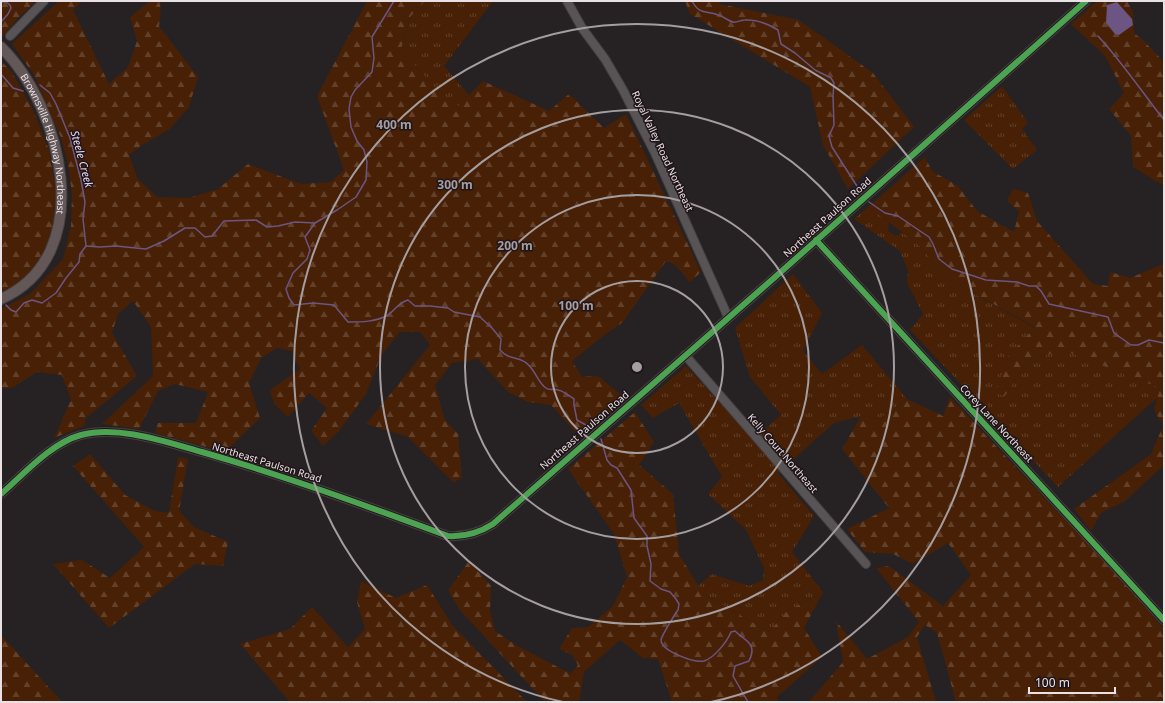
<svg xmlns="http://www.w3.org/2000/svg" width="1165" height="703" font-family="'Noto Sans',sans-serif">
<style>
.grass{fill:url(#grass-tufts)}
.forest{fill:url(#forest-firs)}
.water{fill:#6c5583}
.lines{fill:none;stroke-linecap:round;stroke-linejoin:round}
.stream{stroke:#6c5583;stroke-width:1.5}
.minor-casing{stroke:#433e3f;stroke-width:10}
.major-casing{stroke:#433e3f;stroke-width:12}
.minor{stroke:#585354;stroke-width:8}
.major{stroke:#635758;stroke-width:10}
.cycleway-casing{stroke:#201518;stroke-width:8}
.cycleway{stroke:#4ca352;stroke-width:6}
.ring{fill:none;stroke:#a59ea0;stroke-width:2}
.labels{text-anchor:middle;stroke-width:3;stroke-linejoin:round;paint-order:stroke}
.street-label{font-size:10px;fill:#e9e1e3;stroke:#201518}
.water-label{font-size:11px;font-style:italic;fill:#e9daf9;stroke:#201518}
.centre{fill:#a59ea0;stroke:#201518;stroke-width:2}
.ring-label{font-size:12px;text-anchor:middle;font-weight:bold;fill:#a59ea0;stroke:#201518;stroke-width:3;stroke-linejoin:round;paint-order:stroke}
</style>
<defs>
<pattern id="grass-tufts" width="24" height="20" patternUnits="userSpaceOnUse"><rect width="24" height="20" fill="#472005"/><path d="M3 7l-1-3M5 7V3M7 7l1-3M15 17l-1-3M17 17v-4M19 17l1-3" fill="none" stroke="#624029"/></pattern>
<pattern id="forest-firs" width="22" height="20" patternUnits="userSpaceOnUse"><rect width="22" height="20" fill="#472005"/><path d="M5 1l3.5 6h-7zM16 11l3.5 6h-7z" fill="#624029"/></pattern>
</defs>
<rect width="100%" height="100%" fill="#262123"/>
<!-- grass -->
<g class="grass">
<path d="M425 1H493L444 66 469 95 454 111 401 49 410 17Z"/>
<path d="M1002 86 1028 123 1022 129 1037 150 1013 169 964 120Z"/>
<path d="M868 207 889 222 888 231 896 236 902 232 918 244 948 279 1035 328 1009 355 1005 396 1026 361 1063 349 1160 388 1158 397 1058 487 910 330 923 314 907 283 908 271 900 251 854 219Z"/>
<path d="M793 274 822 313 803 351 822 374 862 345 907 399 879 419 861 416 834 423 778 473 814 516 792 552 823 592 787 611 769 632 703 594 698 586 712 574 749 586 763 580 764 568 746 530 708 494 722 477 679 403 653 418 641 405 686 366 753 440 781 415 750 377 735 328Z"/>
</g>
<!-- forest -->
<g class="forest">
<path d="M1 1H36L19 17 3 36 1 34Z"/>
<path d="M59 1H82L73 10 109 84 128 67 137 41 130 17 150 1H159L161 9 159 26 198 77 189 107 170 129 142 145 129 155 138 179 157 197 189 198 218 189 248 164 301 184 331 182 344 170 317 96 367 1H425L410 17 401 49 454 110 483 81 549 111 569 94 604 128 626 114 701 272 690 282 675 265 666 261 623 322 603 336 572 361 582 377 598 376 626 399 581 438 551 405 528 402 508 392 478 359 452 363 435 385 445 420 458 434 462 477 454 483 408 437 366 424 430 345 420 332H400L382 354 366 394 339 431 323 446 311 431 327 408 309 393 288 417 274 404 270 390 300 369 292 351 277 348 261 358 249 383 260 418 225 452 155 433 158 423H196L208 392 175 384 158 391 139 429 102 424 153 376 151 327 133 301 118 314 112 333 137 376 86 418 84 426 54 438 71 400 62 375 37 372 12 388H1V309L30 294 63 259 71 226 72 194 68 164 61 138 34 75 12 44Z"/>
<path d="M685 1H719L720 4 799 20 873 73 914 127 848 189 823 145 810 87 690 14Z"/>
<path d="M1097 1H1127L1133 12 1134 33 1143 40 1164 62V186L1133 167 1131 136 1109 109 1124 93 1105 56 1071 24Z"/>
<path d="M1 61 11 71 33 110 49 150 56 193 52 232 35 270 13 287 1 291Z"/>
<path d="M925 157 932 171 958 186 977 211 1014 232 1019 211 1007 201 1013 189 1028 193 1037 221 1093 284 1108 286 1110 272 1130 278 1163 264 1164 465 1124 502 1102 512 1091 531 1074 509 1151 454 1163 426 1154 410 1160 388 1063 350 1026 361 1005 396 995 393 1009 355 1035 327 948 279 918 244 868 207Z"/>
<path d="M950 397 1128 587 1164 629V702H956L937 633 925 625 917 637 936 702H809L843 662 836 621 867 659 908 637 919 622 876 568 889 566 943 606 971 575 948 543 913 564 893 554 865 552 847 529 889 508 842 449 861 416 879 419 907 399 943 416Z"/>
<path d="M635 412 654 442 639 465 673 494 679 554 703 594 769 632 787 611 823 592 804 628 822 657 776 698 780 702H672L658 659 643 658 620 640 584 672 579 702H545L459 609 448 590 469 561 491 586 490 611 495 631 514 644 571 674 578 665 572 655 559 649 572 628 588 627 613 606 627 577 614 534 568 469Z"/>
<path d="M90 454 125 495 155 511 169 513 178 457 188 459 179 511 194 527 228 542 223 566 195 564 109 628 53 564 82 560 110 578 144 547 73 466Z"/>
<path d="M361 581 396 598 427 585 452 625 527 702H287L289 701 240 644 290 629 312 607 348 647 365 629 357 602Z"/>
<path d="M1 635 62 702H1Z"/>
</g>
<!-- water -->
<path class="water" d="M1117 2 1132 19 1133 25 1119 35 1115 34 1106 23 1107 5Z"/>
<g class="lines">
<!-- stream -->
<g class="stream">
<path d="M692 1C700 16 707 10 718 15 723 16 728 21 733 22 736 23 741 20 745 20 757 19 768 24 778 30L781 44 795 53 815 70 831 78 834 83 833 96 834 125 829 136 832 147 862 194"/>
<path d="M1 2H6L10 5 11 8 8 14 1 22"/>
<path d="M1098 36C1122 62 1142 92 1164 120"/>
<path d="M1 74 13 88 23 91"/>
<path d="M40 85 50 93 56 104 70 138 81 180 85 202 83 219 86 246"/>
<path d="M869 202 885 213 898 216 923 233 929 237 933 244 939 259 952 269 986 280 1017 282 1029 286H1036L1041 291 1049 304 1108 317 1114 333 1131 345H1138L1149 340 1164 343"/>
<path d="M315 223 305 237 310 250 307 259 293 273 286 289 289 298 294 305 313 303 334 305 348 322C361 322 376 322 388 315 395 310 398 303 408 300L415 306H430L448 308 454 312 480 317 492 328 501 339 500 350C509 360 516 356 525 362 535 368 537 382 546 388 550 391 554 388 558 390 564 391 569 396 574 399V405L577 420 593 429"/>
<path d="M86 246 100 247 116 246 146 249 164 241 185 228H195L205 237 212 236 224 221 256 220 267 227 278 226 295 222 315 223 337 210 356 197 366 180 367 162 364 150 357 141 351 127 349 109 351 97 355 90 372 72 374 58 372 37 394 1"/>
<path d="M1 290V291"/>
<path d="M6 305 11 310 16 312 24 303 32 300 42 303 56 293 66 278 79 262 80 254 86 246"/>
<path d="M601 439 607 460 611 465 617 468 631 490 634 518 647 536V546L651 564 650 581 661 589 670 592 676 599 679 604 678 610C675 614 662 635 661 640 661 651 694 663 704 661 714 658 727 642 731 632L735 631C745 641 758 643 749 661L735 666 733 676 748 702"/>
</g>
<defs>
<g id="minor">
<path d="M567 1 582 28 605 59 623 90 655 153 728 317"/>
<path d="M10 36 44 1"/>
<path d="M816 240 1164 620"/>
<path d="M685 355 866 564"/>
<path d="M1 494C24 474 51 443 81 435 118 425 166 442 202 452 285 476 367 506 448 536 465 537 479 533 493 524L774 278 1086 1"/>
</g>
<g id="major">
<path id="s1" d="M1 47C62 107 99 255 1 299"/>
</g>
</defs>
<!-- minor casing -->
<use href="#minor" class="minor-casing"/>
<!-- major casing -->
<use href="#major" class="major-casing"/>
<!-- minor -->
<use href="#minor" class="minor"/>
<!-- major -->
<use href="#major" class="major"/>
<defs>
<g id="cycleway">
<path d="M816 240 1164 620"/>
<path d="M1 494C24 474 51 443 81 435 118 425 166 442 202 452 285 476 367 506 448 536 465 537 479 533 493 524L774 278 1086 1"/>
</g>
</defs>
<!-- cycleway casing -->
<use href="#cycleway" class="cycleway-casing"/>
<!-- cycleway -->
<use href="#cycleway" class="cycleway"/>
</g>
<!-- distance rings -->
<g class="ring">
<circle cx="637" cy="367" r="86"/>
<circle cx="637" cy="367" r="172"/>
<circle cx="637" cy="367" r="257"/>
<path d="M563 702A343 343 0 1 1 711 702"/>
</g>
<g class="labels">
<!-- street labels -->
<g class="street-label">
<text dy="4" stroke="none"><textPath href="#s1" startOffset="109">Brownsville Highway Northeast</textPath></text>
<text transform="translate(663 151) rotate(65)" y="4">Royal Valley Road Northeast</text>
<text transform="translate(827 217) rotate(-42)" y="4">Northeast Paulson Road</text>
<text transform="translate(997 423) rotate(47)" y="4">Corey Lane Northeast</text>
<text transform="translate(584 430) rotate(-41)" y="4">Northeast Paulson Road</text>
<text transform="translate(783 453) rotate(49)" y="4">Kelly Court Northeast</text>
<text transform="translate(267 462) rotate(17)" y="4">Northeast Paulson Road</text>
</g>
<!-- water labels -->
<g class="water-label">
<text transform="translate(82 159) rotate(75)" y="4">Steele Creek</text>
</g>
</g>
<circle cx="637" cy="367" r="6" class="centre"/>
<g class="ring-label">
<text x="394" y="129">400 m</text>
<text x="455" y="189">300 m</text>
<text x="515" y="250">200 m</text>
<text x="576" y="310">100 m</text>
</g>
<!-- border -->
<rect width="1165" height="703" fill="none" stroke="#e9e1e3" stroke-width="4"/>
<!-- scale -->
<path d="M1029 687v6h86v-6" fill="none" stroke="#e9e1e3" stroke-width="2"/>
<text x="1035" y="687" font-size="12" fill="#e9e1e3" stroke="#201518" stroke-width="3" paint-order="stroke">100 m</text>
</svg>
